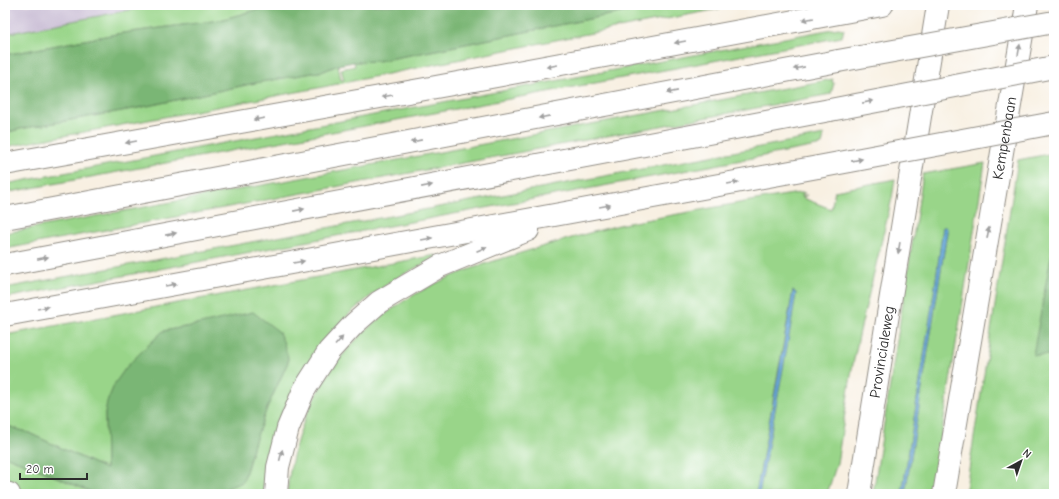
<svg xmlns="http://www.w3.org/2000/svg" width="1059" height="499" font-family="'Comic Neue',sans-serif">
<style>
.industrial{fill:#cbbfd6}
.green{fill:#99d589;stroke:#62805a}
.forest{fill:#7ab675;stroke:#527050}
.water{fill:#69acde;stroke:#4a6c84}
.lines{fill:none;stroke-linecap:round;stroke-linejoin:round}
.highway-casing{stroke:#928e86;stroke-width:24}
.highway{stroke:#fff;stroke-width:22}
.highway-bridge-casing{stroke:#928e86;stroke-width:24;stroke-linecap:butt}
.highway-bridge{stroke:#fff;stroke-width:22}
.oneway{fill:#a0a0a0}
.labels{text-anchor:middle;stroke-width:3;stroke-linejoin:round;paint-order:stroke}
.street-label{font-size:15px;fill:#2b2b2b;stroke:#fff}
</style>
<rect width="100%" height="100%" fill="#fff"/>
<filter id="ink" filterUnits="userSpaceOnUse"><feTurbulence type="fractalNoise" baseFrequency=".025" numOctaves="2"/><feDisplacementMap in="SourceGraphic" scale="8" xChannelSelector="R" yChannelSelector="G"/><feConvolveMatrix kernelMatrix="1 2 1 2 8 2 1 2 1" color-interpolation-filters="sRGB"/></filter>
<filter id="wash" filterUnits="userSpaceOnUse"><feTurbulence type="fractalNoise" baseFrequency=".012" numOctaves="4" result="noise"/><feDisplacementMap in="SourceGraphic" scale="16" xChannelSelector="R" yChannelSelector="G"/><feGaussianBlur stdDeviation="0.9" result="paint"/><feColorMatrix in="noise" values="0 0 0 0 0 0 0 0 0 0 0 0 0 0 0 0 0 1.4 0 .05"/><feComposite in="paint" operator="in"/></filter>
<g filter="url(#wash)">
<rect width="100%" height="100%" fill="#f8f0e2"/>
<!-- industrial -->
<path class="industrial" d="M5 5H156L5 34Z"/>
<!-- green -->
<g class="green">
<path d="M156 5H274L220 20 116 34 5 55V34Z"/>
<path d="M667 5H740L566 38 318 88 5 147V133L20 129 138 108 255 83 324 71 338 65 341 80H344L341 69 355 66 354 62 378 61 421 53 609 15Z"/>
<path d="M838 28 844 29 842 37 5 193V184Z"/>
<path d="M833 79 832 82 834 83 831 94 5 249V233Z"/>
<path d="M824 135 822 145 5 298V288Z"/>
<path d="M1054 153V226L1052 240V252L1034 355H1054V494H965L1018 160Z"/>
<path d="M985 163 932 494H905L947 232 943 228 935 287 902 494H873L923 174Z"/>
<path d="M895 179 892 198 860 331 852 369 837 463 827 494H759C771 427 785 360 796 293L793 291 756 494H287C295 405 344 332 423 290 463 268 508 257 551 244 575 237 599 230 623 224 643 220 664 217 684 213 722 206 760 199 799 193H805L802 195V197L807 195 803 197V198L831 209 835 191Z"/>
<path d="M436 255V257L395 279 372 295 351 312 325 340 288 400 281 417 270 450 266 474 264 494H225L227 488 247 469 254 444 267 408 288 362 196 325 163 331 125 369 107 402 105 414 106 469 29 433 5 425V335Z"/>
<path d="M5 456 47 473 96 494H26L5 485Z"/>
</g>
<!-- forest -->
<g class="forest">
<path d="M274 5H667L609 15 421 53 378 61 354 62 338 65 324 71 255 83 138 108 20 129 5 133V55L116 34 220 20Z"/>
<path d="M1054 256V355H1033L1050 261 1051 258Z"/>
<path d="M253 312 278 331 283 341 288 357V362L267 408 254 444 243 482 227 488 225 494H96L47 473 5 456V425L29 433 106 469 105 414 107 402 115 383 125 369 134 359 163 331 196 325Z"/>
</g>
<!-- water -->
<g class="water">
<path d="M943 227H945L947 228V232L905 494H902L935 287Z"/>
<path d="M793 291 796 293C786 360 771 427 759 494H756L781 360Z"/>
</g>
</g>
<g filter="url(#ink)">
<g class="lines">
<defs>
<g id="highway">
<path d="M5 164 425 89 882 5"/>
<path d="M5 218 838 61"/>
<path d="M5 265 830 110"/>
<path d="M5 315 818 167"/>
<path d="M5 493 9 494"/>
<path d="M276 494 278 467 288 428 304 390 329 351 354 324 379 302 440 266 528 230"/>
<path id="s1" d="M859 494 938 5"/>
<path id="s2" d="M944 494 1027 5"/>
</g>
</defs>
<!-- highway casing -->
<use href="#highway" class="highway-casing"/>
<!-- highway -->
<use href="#highway" class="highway"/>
<defs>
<g id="highway-bridge">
<path d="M838 61 1054 22"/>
<path d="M830 110 1054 67"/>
<path d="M818 167 1054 123"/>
</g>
</defs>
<!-- highway-bridge casing -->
<use href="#highway-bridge" class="highway-bridge-casing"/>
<!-- highway-bridge -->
<use href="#highway-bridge" class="highway-bridge"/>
</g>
<!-- one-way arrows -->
<defs><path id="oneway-solid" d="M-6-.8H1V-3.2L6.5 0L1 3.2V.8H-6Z"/></defs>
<g class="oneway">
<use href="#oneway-solid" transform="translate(808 19) rotate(170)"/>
<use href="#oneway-solid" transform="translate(680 42) rotate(170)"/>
<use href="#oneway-solid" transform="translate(1019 50) rotate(-80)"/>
<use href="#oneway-solid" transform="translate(552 66) rotate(170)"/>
<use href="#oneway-solid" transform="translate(799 68) rotate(169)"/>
<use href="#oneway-solid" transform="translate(672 92) rotate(169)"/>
<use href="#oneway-solid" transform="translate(387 96) rotate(170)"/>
<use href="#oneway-solid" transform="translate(868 102) rotate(-11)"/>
<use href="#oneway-solid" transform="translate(544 117) rotate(169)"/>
<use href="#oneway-solid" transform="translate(259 119) rotate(170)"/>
<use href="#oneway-solid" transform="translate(416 141) rotate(169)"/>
<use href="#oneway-solid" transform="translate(131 142) rotate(170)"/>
<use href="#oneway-solid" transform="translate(857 160) rotate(-11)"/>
<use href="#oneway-solid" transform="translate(733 183) rotate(-10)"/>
<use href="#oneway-solid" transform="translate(427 186) rotate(-11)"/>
<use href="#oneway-solid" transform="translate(605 206) rotate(-10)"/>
<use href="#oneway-solid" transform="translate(299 210) rotate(-11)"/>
<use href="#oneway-solid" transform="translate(988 233) rotate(-80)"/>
<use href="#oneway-solid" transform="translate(171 234) rotate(-11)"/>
<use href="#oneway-solid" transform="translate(427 239) rotate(-10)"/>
<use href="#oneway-solid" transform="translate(899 248) rotate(99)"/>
<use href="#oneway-solid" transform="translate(482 249) rotate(-23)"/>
<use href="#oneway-solid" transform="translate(43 258) rotate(-11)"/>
<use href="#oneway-solid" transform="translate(299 262) rotate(-10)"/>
<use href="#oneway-solid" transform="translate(171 285) rotate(-10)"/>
<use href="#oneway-solid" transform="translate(43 308) rotate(-10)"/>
<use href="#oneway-solid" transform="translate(339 341) rotate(-48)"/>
<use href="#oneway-solid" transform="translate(281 455) rotate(-76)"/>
</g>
</g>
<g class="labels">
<!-- street labels -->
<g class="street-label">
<text dy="5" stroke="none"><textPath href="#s2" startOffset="361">Kempenbaan</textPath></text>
<text dy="5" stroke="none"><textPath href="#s1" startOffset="144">Provincialeweg</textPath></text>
</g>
</g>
<!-- margin -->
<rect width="1059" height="499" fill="none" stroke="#fff" stroke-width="20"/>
<!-- north arrow -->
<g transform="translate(1021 461) rotate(40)" stroke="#ffffff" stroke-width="3" paint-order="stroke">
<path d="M0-3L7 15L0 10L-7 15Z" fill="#2b2b2b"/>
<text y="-6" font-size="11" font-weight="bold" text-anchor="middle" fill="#2b2b2b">N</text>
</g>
<!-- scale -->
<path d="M20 473v6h67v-6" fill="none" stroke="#2b2b2b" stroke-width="2"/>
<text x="26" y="473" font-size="12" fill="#2b2b2b" stroke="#ffffff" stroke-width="3" paint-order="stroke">20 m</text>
</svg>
